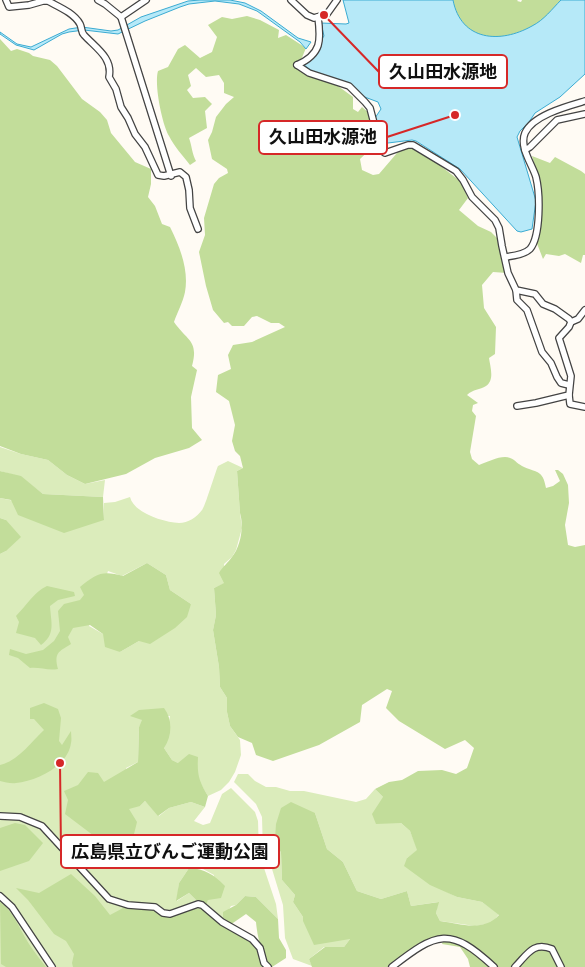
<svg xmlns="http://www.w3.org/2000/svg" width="585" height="967" font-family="'Crimson Pro','Noto Sans JP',serif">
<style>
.green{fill:#dbecbb;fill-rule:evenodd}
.forest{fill:#c2dd9a}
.water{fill:#b6e9f8;stroke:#3babd2}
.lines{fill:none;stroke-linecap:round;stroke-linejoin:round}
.minor-casing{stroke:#434343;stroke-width:8}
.minor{stroke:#fff;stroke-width:5.5}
.leader{fill:none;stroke:#d62828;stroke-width:2}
.callout-dot{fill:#d62828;stroke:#fff;stroke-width:2}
.callout{fill:#fff;stroke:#d62828;stroke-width:2}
.callout-label{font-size:18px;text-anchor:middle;font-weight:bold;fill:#101010}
</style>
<rect width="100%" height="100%" fill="#fffbf4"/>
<!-- green -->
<g class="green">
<path d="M0 447 21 454 48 460 67 475 85 484 105 480 103 497 43 494 21 477 0 471Z"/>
<path d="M228 461 243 468 237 471 240 513 242 528 236 550 232 557 224 564 225 583 214 588 216 615 213 630 219 667 220 687 227 698V712L230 726 240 740 241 755 235 772 229 782 221 790 208 796 200 783 197 773 172 760 164 748 170 716 131 715 143 720 139 727 138 762 126 768 140 806 145 801 159 816 169 808 191 802 205 807 194 821 203 825 210 823 222 794 231 788 255 812 258 821 259 853 276 904 278 919 256 897 245 896 236 905 231 906 223 920 207 904 214 875 203 869 189 868 179 883 177 901 189 893 197 901 169 911 168 928 158 967H0V554L6 551V520L0 518V498L104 520V503L115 502 130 497C134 513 163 522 179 523 188 523 197 517 202 510 205 507 215 473 218 466ZM147 563 166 575 170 590 191 604 139 641 120 652 103 634 89 626 108 571 122 576Z"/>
<path d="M238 774H248L255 781 266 787H276L290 791H304L356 802 366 799 375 789 383 797 401 823 410 831 418 850 407 858 445 891 457 897 482 902 499 914 492 923 475 926 440 921 436 913 438 902 411 906 407 891 381 899 357 891 343 862 327 849 315 813 275 839 281 853 282 880 295 895 293 902 303 917 350 939 344 947H324L309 959 312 966 293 959 285 938 283 905 272 869 263 854 262 817 256 804 234 782Z"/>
</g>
<!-- forest -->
<g class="forest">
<path d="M447 0H518L517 1 521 2 522 0H571L524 36 494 39 467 35Z"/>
<path d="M247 16 260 20 279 30 278 38 286 35 306 48 301 60 294 67 338 86 353 97V109L358 112 362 107 369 113 375 136V145L360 159 362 170 373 175 379 174 397 153 408 146 438 164 460 181 468 198 459 210 478 226 491 232 497 238 507 273 493 272 482 285 484 308 496 327 495 354 489 358C490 366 495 380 486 386 480 390 473 389 467 395L478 403 473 405 472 411 476 416 470 452 472 459 479 465C487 462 497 457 505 457 513 457 516 463 522 466 536 473 543 469 546 488L553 486 560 481 555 470H558L563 474 568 485 569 503 565 525 568 545 575 547 585 545V967H562L553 948 539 945 514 967H496L457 938 428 941 390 967H312L309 959 325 947H344L350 939 314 945 303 921V917L293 902 295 895 282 880 281 853 275 839 276 824 281 808 291 802 315 813 327 849 343 862 357 891 381 899 407 891 411 906 439 902 436 913 440 921C460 924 484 932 499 915L482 902 457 897 430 885 404 866 407 858 417 850 410 831 401 823 376 824 372 814 383 797 375 789 389 782 402 780 418 771 442 770 456 774 467 768 474 748 465 740 445 749 399 721 386 708 392 691 387 689 362 705 360 722 319 745 273 761 256 755 252 743 238 737 230 726 227 712V698L220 687 219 667 213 630 216 615 214 588 224 583 219 573C223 566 228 563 232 557 241 546 244 526 240 513L237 471 243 468 240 456 235 451 232 441 235 425 229 401 216 392 218 375 231 369 228 355 233 345 252 342 285 327 279 323H271L257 316 252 317 244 326H232L228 322 224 323 213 310 206 286 199 252 205 235 204 218 214 184 219 178 228 173 227 169 212 159 208 140 212 132 216 117 226 104 234 97 224 93V83L219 75 206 77 196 68 188 75 191 86 187 90 193 98 205 97 212 104 205 111 207 128 189 138C192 146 192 154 196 161L190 165C183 156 174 146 169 136 162 124 154 84 158 71L168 67 178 49 185 45 200 58 212 52 217 37 208 25 222 17 232 19Z"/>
<path d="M0 39 11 51 17 49 29 53 33 56 50 60 57 66 82 99 100 112 107 120 111 133 135 162 151 169V184L148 197 155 206 162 224 170 227C180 247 189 270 185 292 183 302 177 313 174 322 187 341 199 340 192 366L197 370 191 397 192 428 202 440 189 448 155 458 126 474 85 484 67 475 48 460 21 454 0 446Z"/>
<path d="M532 156 550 163 555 157 581 171 585 174V255H583L581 263 565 254 559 256 546 254 543 259 536 241 538 177Z"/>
<path d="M0 471 21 476 43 494 103 497 104 520 64 533 18 515 11 500 0 498Z"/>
<path d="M0 518 6 520 21 537 6 551 0 554Z"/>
<path d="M147 563 166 575 170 590 191 604 187 617 175 628 150 644 139 641 120 652 105 647 103 634 90 625 73 628 68 637 71 644C58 652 54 653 58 669 48 671 40 667 30 668L18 658 9 655 10 649 26 654 43 650 54 641 60 631 58 611 64 604 80 600 84 595 80 587C96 574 102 570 123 576Z"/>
<path d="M47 586 74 592 75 596 58 600 50 606C51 623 56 634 41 645L35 638 16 633 19 622 16 616C26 606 34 592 47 586Z"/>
<path d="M44 703 58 709 61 718 59 741 62 745 71 731C71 735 72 739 71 743 68 766 37 781 16 783 11 784 5 782 0 781V765C18 761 31 742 44 730L34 719H30V708Z"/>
<path d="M164 708C173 720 172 736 164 748L172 760 178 763 189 754 198 757C197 775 199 781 208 796L205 807 191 802 169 808 158 816 145 801 140 806 129 809 137 822 134 834 120 837V848L114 851 65 814 68 800 64 791 78 785 88 772 98 773 104 782 138 762 139 727 142 720 130 716 139 710Z"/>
<path d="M15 823 25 825 43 843 29 861 0 871V828Z"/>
<path d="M189 868C205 869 213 874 225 886L221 898 208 900 207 904 197 901 189 893 176 901 179 883Z"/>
<path d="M71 874 95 896 110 915 125 907 154 909 162 916 170 917 190 909 201 908 220 924 250 941 257 949 264 967H73L72 963 74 954 66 941 54 934 28 900 16 888 39 893Z"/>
<path d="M245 896 256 897 278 919 279 938 286 950V958L272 967C262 959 257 935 256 922L246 914 230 925 223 920V912L236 905Z"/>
<path d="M0 902C14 912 20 930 29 944 34 952 40 959 46 967H6L1 964Z"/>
<path d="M444 939 456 940 493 967H470L468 959 460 947 442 944Z"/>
<path d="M534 949 552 950 559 967H516Z"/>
</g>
<!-- water -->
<g class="water">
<path d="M200 0H230L245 3 261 11 298 38 311 42 306 49 300 42 257 11 239 4 215 1 189 4 180 7 145 21 118 34 84 30 69 32 62 34 34 50 16 45 0 34V32L17 44 31 47 69 29 82 27 111 31 118 30 141 17 188 1Z"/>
<path d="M343 0H453C461 41 500 44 532 26 544 20 552 9 561 0H585V74L560 97 535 113 529 122 520 131 517 137 536 201 532 229 521 232 517 231 460 169 416 141 412 140 388 143 386 142 377 125 375 118 381 109 378 102 362 96 348 83 312 71 304 65 324 36 321 23 346 24 349 23Z"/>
</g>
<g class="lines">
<defs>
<g id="minor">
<path d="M6 0 9 7 29 5 43 1H48C59 7 74 13 80 24 82 28 81 32 84 35 96 48 113 58 109 77L116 89 121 107 128 118 135 134 145 147 158 175 164 176 180 172 186 177 189 190 190 208 198 229"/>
<path d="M98 0 105 4 121 17 146 0"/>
<path d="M291 0 307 15 314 18 327 14 337 0"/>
<path d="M121 17 171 176"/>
<path d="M297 65 309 73 349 86 365 102 370 108 381 150 385 153 408 145H413L456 171 463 180 472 197 495 220 499 228 502 246 508 273 516 290 535 294 543 304 555 309 569 319 571 322 569 327 559 338 571 376 569 395 536 403 517 406"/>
<path d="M297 65C322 54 321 40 318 17"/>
<path d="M525 150 530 147 557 120 585 114"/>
<path d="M505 257C512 256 524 255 530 249 541 236 540 193 536 177 532 164 519 147 525 133 533 115 568 106 585 101"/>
<path d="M516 290 517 300 527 310 542 352 551 363 557 377 561 383 569 385"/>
<path d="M571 322 578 319 585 310"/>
<path d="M569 395 570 404 585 407"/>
<path d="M0 816 20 817 42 826 109 899 128 905 155 907 163 913 170 914 198 904 202 905 222 922 252 939 260 948 264 963 268 967"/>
<path d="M0 896 12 907 52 967"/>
<path d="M392 967C437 932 450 926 494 967"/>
<path d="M515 967C527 955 533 941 552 949L561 967"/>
</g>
</defs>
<!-- minor casing -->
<use href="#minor" class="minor-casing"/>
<!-- minor -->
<use href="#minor" class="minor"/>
</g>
<!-- callouts -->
<path class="leader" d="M324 15L379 72M455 115L387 137M60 763L61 851"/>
<g class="callout-dot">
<circle cx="324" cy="15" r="5"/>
<circle cx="455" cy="115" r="5"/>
<circle cx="60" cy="763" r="5"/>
</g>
<g class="callout">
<rect x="379" y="55" width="128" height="33" rx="5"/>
<rect x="259" y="121" width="128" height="33" rx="5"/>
<rect x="61" y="835" width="218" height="33" rx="5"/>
</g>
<g class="callout-label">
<text x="443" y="78">久山田水源地</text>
<text x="323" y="143">久山田水源池</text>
<text x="170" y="858">広島県立びんご運動公園</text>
</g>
</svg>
